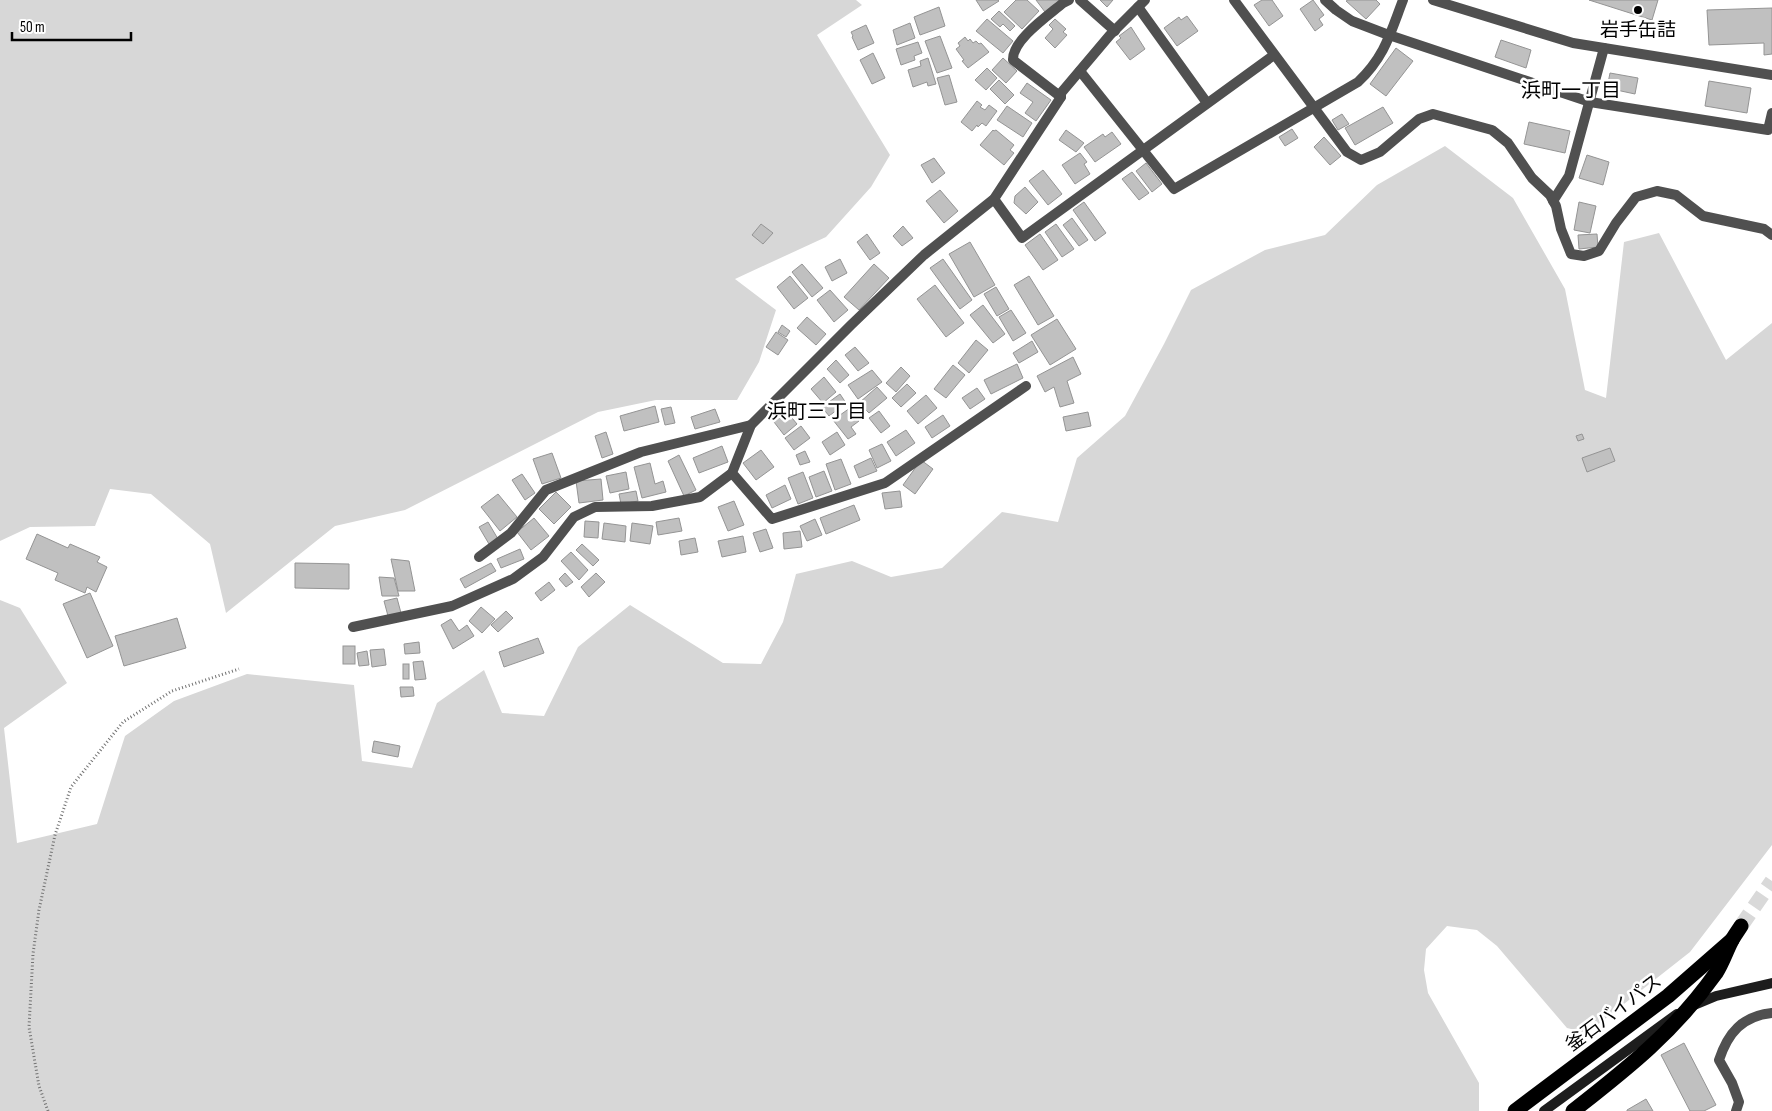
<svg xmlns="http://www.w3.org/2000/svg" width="1772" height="1111" font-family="'Sofia Sans Condensed','Noto Sans JP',sans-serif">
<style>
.green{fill:#d7d7d7}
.building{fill:#c0c0c0;stroke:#949494}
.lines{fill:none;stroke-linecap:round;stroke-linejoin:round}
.highway-tunnel{stroke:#d9d9d9;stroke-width:15;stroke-dasharray:15 8;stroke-linecap:butt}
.path{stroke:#727272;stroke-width:3;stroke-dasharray:1 2.5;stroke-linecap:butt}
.street{stroke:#505050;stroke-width:10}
.secondary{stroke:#1d1d1d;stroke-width:10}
.highway{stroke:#000;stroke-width:15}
.poi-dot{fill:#000;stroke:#fff;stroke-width:2}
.labels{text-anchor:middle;stroke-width:5;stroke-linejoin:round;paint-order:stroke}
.poi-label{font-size:19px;fill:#000;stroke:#fff}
.street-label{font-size:19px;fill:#000;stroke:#fff}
.neighbourhood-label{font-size:20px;fill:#000;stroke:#fff}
</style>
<rect width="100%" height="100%" fill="#fff"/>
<!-- green -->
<g class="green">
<path d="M0 0H856L862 5 817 35 890 155 871 187 826 237 735 279 776 310 759 362 737 400H656L598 412 405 510 335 526 226 613 210 544 151 494 110 489 95 526 30 527 0 541Z"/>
<path d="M1445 146 1513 198 1565 289 1585 390 1606 398 1624 242 1659 233 1726 360 1772 323V845L1690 952 1587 1033 1567 1028 1497 946 1477 930 1447 926 1426 949 1424 970 1428 993 1479 1083V1111H0V600L20 608 67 683 4 728 17 843 97 824 125 736 174 701 247 674 354 685 362 761 412 768 437 703 484 670 502 713 544 716 578 647 630 605 723 663 761 664 783 622 796 574 852 561 891 577 942 568 1002 512 1058 522 1077 458 1125 416 1164 344 1191 290 1265 250 1325 235 1377 185Z"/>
</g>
<!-- building -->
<g class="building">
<path d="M976 0H998L999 1 983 11Z"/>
<path d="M1016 0H1027L1039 11 1022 29 1004 12Z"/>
<path d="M1036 0H1062L1045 12Z"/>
<path d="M1100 0H1113L1107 7Z"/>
<path d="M1262 0H1272L1283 16 1269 26 1254 5Z"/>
<path d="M1313 0 1324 15 1319 19 1323 25 1315 31 1300 9Z"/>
<path d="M1348 0H1376L1380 4 1366 19 1346 1Z"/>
<path d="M1589 0H1658L1652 20Z"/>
<path d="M939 7 945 26 920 35 914 17Z"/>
<path d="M1772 8V54L1764 55V43L1709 45 1707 10Z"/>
<path d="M999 11 1015 26 1010 31 1003 24 1000 27 991 19Z"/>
<path d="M1187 16 1198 31 1177 46 1164 28 1179 17 1181 20Z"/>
<path d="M987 19 1013 41 1003 53 976 31Z"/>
<path d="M1055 19 1066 29 1063 32 1067 35 1055 48 1045 38 1053 29 1049 25Z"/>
<path d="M910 23 915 38 897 45 893 30Z"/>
<path d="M866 25 874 43 858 50 852 37 853 36 851 32Z"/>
<path d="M1131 27 1145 49 1130 60 1116 42 1121 38 1119 36Z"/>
<path d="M940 36 952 68 937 73 925 41Z"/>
<path d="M965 37 968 41 970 39 973 43 976 41 979 44 981 43 989 52 968 68 962 61 964 60 956 49 960 46 958 43Z"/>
<path d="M1501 40 1531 50 1526 68 1495 57Z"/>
<path d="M918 42 922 53 914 56 915 60 901 65 896 49Z"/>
<path d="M1396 48 1413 61 1386 96 1370 84Z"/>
<path d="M873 53 885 78 872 84 860 60Z"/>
<path d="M928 58 936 84 928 86 927 82 913 87 908 70 921 66 920 61Z"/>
<path d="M1003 58 1017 71 1006 83 992 70Z"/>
<path d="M987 68 997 78 986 90 975 80Z"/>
<path d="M1610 73 1638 78 1635 94 1607 88Z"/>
<path d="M949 75 957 102 945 105 937 78Z"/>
<path d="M999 80 1014 95 1005 104 990 89Z"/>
<path d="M1709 81 1751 88 1747 113 1705 106Z"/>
<path d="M1027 83 1051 100 1036 121 1025 113 1033 102 1020 93Z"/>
<path d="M977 101 982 105 980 107 985 110 989 105 997 111 986 126 982 123 978 127 977 125 972 131 961 122Z"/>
<path d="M1007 106 1032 123 1023 137 997 120Z"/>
<path d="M1383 107 1393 123 1355 145 1345 128Z"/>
<path d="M1342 114 1349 124 1338 130 1332 120Z"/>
<path d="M1529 122 1570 131 1565 153 1524 144Z"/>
<path d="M1292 129 1298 138 1285 146 1279 137Z"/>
<path d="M993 130 994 131 996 130 1014 145 1010 150 1014 153 1004 165 980 145Z"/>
<path d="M1066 130 1084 143 1076 152 1059 140Z"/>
<path d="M1112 132 1121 144 1095 162 1084 147 1103 134 1105 137Z"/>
<path d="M1324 137 1341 156 1330 165 1314 147Z"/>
<path d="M1080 153 1087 162 1084 164 1090 174 1075 184 1062 165Z"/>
<path d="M1587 155 1609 162 1603 185 1579 178Z"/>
<path d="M934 158 945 173 932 183 921 165Z"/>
<path d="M1146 163 1162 184 1152 192 1136 171Z"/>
<path d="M1043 170 1062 194 1048 205 1029 181Z"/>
<path d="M1132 172 1149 193 1139 200 1122 179Z"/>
<path d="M1025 187 1038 202 1026 214 1014 203 1015 196Z"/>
<path d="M940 190 958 211 944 223 926 201Z"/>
<path d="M1084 202 1106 233 1095 241 1073 210Z"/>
<path d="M1579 202 1596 206 1590 233 1574 230Z"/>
<path d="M1072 218 1088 240 1079 246 1063 225Z"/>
<path d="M761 224 773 233 763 244 752 235Z"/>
<path d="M1056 224 1074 249 1062 257 1045 232Z"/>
<path d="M903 226 913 238 902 246 893 236Z"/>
<path d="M867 234 880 253 870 260 857 242Z"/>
<path d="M1040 234 1058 260 1043 270 1025 245Z"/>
<path d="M1597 234 1598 247 1579 249 1578 235Z"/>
<path d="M970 242 995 285 974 297 949 254Z"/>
<path d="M840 259 847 273 832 281 825 267Z"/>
<path d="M943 259 972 300 960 309 930 268Z"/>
<path d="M802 264 823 288 812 297 792 272Z"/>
<path d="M874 264 889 278 859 310 844 297Z"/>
<path d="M790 276 808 298 794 309 777 287Z"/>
<path d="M1029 276 1054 316 1038 325 1014 285Z"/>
<path d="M935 285 964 323 946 337 917 299Z"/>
<path d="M996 287 1009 309 997 316 984 294Z"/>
<path d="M830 290 848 310 834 322 817 300Z"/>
<path d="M983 305 1005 334 993 343 970 315Z"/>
<path d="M1011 310 1026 333 1013 341 999 317Z"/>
<path d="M807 317 826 334 816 345 797 328Z"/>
<path d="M1057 319 1076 349 1050 365 1031 335Z"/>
<path d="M782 325 790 331 786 337 778 332Z"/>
<path d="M776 332 788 340 778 355 766 347Z"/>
<path d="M976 340 988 350 969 373 958 363Z"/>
<path d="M1032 341 1038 352 1019 363 1013 353Z"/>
<path d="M855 347 869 363 858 371 845 355Z"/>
<path d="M1073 357 1081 374 1067 381 1074 403 1060 407 1054 387 1045 392 1037 376Z"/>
<path d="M836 360 849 375 840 383 827 369Z"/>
<path d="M1017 364 1023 378 991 394 984 380Z"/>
<path d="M953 365 965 375 946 398 934 389Z"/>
<path d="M901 367 910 376 896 392 886 383Z"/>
<path d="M872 370 882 382 858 399 848 385Z"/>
<path d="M824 377 836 392 823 403 811 389Z"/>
<path d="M907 384 916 393 901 407 892 398Z"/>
<path d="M877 387 887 398 869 413 859 403Z"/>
<path d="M977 388 985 399 970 409 962 398Z"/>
<path d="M840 394 846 403 829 416 822 407Z"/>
<path d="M926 395 937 408 918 424 907 411Z"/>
<path d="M655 406 659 422 624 431 620 416Z"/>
<path d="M671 407 675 423 665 425 661 409Z"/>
<path d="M850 408 859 421 851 427 856 434 848 439 833 420Z"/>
<path d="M715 409 720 422 695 429 691 417Z"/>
<path d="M879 411 890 426 881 433 869 418Z"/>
<path d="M787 412 797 424 784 435 774 422Z"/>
<path d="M1088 412 1091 426 1066 431 1063 417Z"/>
<path d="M943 415 950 426 932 438 925 427Z"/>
<path d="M801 426 810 438 794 450 785 438Z"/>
<path d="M906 430 915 443 896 456 887 442Z"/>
<path d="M606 432 613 454 602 458 595 436Z"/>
<path d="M837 432 845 445 830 455 822 442Z"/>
<path d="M1582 434 1584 439 1578 441 1576 436Z"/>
<path d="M882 444 891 461 877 468 869 450Z"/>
<path d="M722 446 728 462 699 473 693 458Z"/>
<path d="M1610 448 1615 461 1587 472 1582 458Z"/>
<path d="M761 450 774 467 756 480 743 463Z"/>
<path d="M805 451 810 462 800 465 796 455Z"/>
<path d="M552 453 561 478 542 484 533 459Z"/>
<path d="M679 455 696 490 684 496 668 461Z"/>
<path d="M871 458 877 471 859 478 854 466Z"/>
<path d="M841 459 851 484 835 490 826 464Z"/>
<path d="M921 460 933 469 915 494 903 485Z"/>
<path d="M650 463 655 484 663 481 666 492 642 498 634 467Z"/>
<path d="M824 471 832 491 816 497 809 477Z"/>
<path d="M626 472 629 489 610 493 606 476Z"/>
<path d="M803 472 813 498 798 504 788 478Z"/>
<path d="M522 474 535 493 525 500 512 480Z"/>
<path d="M601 479 603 500 579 503 576 481Z"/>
<path d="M785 485 791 499 772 508 766 495Z"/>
<path d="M636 491 638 501 621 504 619 494Z"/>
<path d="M900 491 902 507 885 509 882 493Z"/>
<path d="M556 492 571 507 554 524 539 509Z"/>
<path d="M498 494 517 517 500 531 481 507Z"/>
<path d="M734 501 744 525 728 531 718 507Z"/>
<path d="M854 505 860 520 826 534 820 518Z"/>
<path d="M534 518 549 536 531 550 517 532Z"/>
<path d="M679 518 682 531 658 535 656 522Z"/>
<path d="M815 519 822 535 807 541 800 526Z"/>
<path d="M585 521 599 522 598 538 584 537Z"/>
<path d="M488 522 498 539 489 544 479 527Z"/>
<path d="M604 523 626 526 625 542 602 539Z"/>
<path d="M632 523 653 526 650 544 630 541Z"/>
<path d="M766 529 773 548 760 552 753 533Z"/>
<path d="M800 531 802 547 784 549 783 533Z"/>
<path d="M37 534 68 548 70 544 100 557 97 562 107 567 96 592 87 587 85 593 55 580 58 573 26 559Z"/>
<path d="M743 536 746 552 722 557 718 541Z"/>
<path d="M695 538 698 552 681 555 679 541Z"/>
<path d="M582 544 599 560 593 566 576 550Z"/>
<path d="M520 549 524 559 501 568 497 559Z"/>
<path d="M571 552 588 570 579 580 561 561Z"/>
<path d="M391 559 409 561 415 591H398Z"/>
<path d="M295 563 349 564V589L295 588Z"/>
<path d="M491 563 496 571 465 588 460 579Z"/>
<path d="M565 573 573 582 566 587 559 579Z"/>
<path d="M596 573 605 582 589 597 581 587Z"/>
<path d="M379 577 394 578 399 596H382Z"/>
<path d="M549 582 555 590 541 601 535 593Z"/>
<path d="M90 593 113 646 87 658 63 604Z"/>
<path d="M397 598 401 613 388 616 384 601Z"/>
<path d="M481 607 495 619 482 633 469 621Z"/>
<path d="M506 611 513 618 498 632 491 625Z"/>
<path d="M177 618 186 648 124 666 115 636Z"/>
<path d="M451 619 459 631 467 625 474 636 453 649 441 625Z"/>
<path d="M538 638 544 653 504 667 499 652Z"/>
<path d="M419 642 420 653 405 654 404 644Z"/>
<rect x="343" y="646" width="12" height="18"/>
<path d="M384 649 386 665 372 667 370 650Z"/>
<path d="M367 651 369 665 359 666 357 653Z"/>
<path d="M423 661 426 679 415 680 413 662Z"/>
<rect x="403" y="664" width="6" height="15"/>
<path d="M400 687H413L414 696 401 697Z"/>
<path d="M374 741 400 746 398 757 372 752Z"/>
<path d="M1684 1043 1716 1105 1704 1111H1690L1661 1055Z"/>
<path d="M1646 1099 1653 1111H1627V1110Z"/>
</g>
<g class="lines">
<!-- highway-tunnel -->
<path class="highway-tunnel" d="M1741 926 1772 881"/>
<!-- path -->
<path class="path" d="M48 1111 39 1086 29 1027 33 954 39 910 55 835 71 787 123 722 172 691 239 669"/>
<!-- street -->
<g class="street">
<path d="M1080 0 1115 31"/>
<path d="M1234 0 1347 152 1361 160 1380 152 1419 119 1433 114 1492 130 1508 143 1532 178 1550 195 1556 206 1561 229 1571 254 1584 256 1599 251 1616 223 1636 197 1657 191 1676 195 1703 216 1764 229 1772 235"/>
<path d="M1325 0 1336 10 1352 21 1386 34 1590 102 1768 130 1772 113"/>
<path d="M1433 0 1573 43 1772 75"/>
<path d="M1138 7 1207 103"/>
<path d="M1080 71 1174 189 1358 82C1385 56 1390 34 1403 0"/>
<path d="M1061 97 1013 60C1012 40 1049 15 1063 3L1069 0"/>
<path d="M994 199 1022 238 1274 55"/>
<path d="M1553 201 1569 176 1604 48"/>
<path d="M1026 386 885 483 772 519 732 473 751 425 851 325 924 255 994 199 1061 97V93L1110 35 1145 0"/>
<path d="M479 557 511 533 546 490 641 452 751 425"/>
<path d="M353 627 452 606 513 579 543 557 574 517 595 507 652 506 700 497 732 473"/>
<path d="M1736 1111 1739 1102 1732 1083 1719 1060C1728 1033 1742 1016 1772 1013"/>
</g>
<!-- secondary -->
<g class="secondary">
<path d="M1692 1006 1716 996 1772 983"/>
<path d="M1544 1111 1677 1014"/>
</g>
<!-- highway -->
<g class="highway">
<path d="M1515 1111 1668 996 1732 940"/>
<path d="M1573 1111C1628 1068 1675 1031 1716 973 1722 964 1726 952 1731 942 1734 936 1738 931 1741 926"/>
</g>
</g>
<!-- markers -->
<circle class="poi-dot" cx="1638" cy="10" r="5"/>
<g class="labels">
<!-- poi labels -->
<g class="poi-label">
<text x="1638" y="36">岩手缶詰</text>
</g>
<!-- street labels -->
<g class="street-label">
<text transform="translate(1613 1012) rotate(-37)" y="7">釜石バイパス</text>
</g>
<!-- neighbourhood labels -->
<g class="neighbourhood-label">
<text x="1571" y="97">浜町一丁目</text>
<text x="817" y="418">浜町三丁目</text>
</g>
</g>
<!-- scale -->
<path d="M12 32v8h119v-8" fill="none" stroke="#000000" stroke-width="2.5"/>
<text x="20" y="32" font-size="15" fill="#000000" stroke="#ffffff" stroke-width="4" paint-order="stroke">50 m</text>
</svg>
